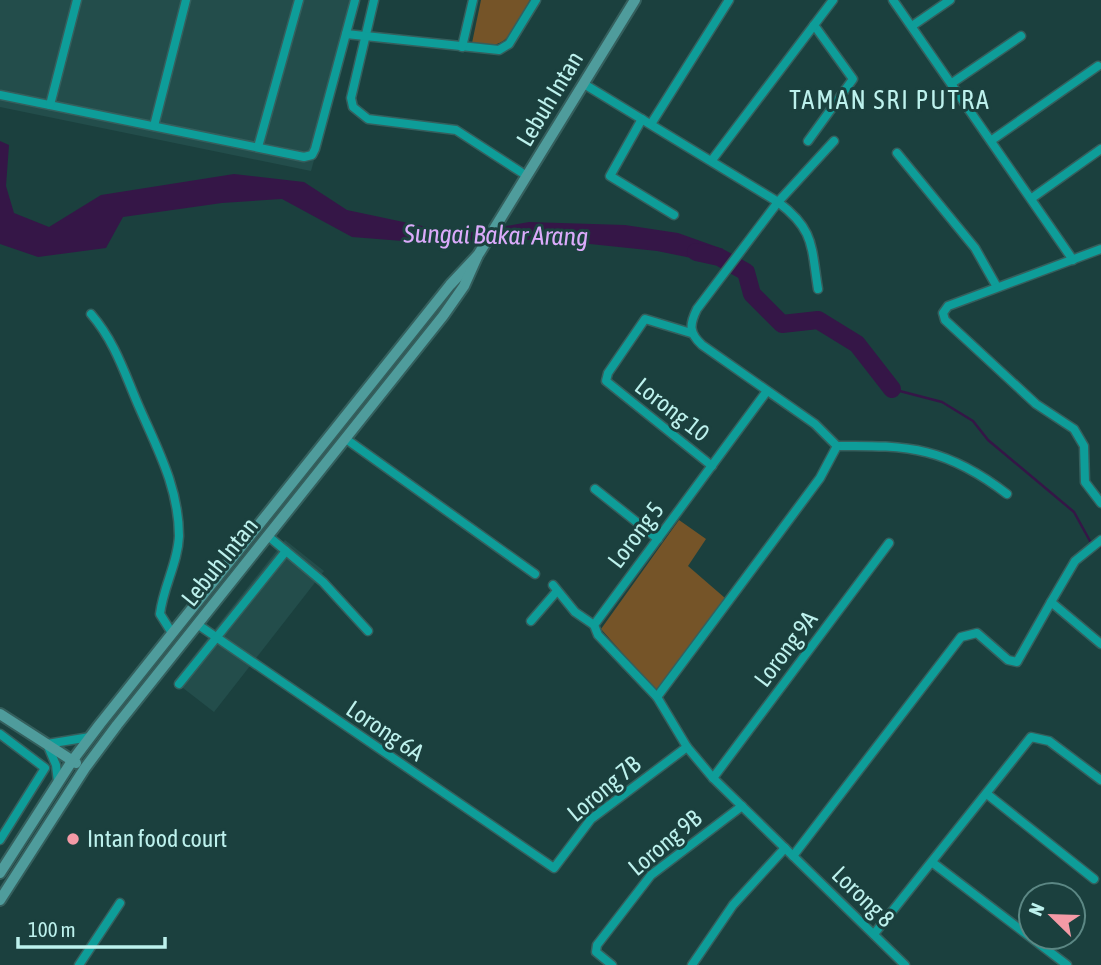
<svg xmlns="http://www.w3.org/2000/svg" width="1101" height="965" font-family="'Asap Condensed',sans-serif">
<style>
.built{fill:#234d4b}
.green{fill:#755428}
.water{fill:#351647}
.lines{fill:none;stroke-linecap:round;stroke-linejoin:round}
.stream{stroke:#351647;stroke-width:2.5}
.river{stroke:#351647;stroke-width:18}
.street-casing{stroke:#355f5d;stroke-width:11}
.secondary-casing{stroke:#355f5d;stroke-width:14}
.street{stroke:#0e9d99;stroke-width:8}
.secondary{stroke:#4f9c9c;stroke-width:10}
.poi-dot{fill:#f49aa6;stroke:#1b403e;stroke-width:2.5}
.labels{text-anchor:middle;stroke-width:6;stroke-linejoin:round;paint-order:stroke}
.street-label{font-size:24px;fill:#bdf1ed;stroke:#1b403e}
.poi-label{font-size:24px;fill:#bdf1ed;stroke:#1b403e;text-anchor:start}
.neighbourhood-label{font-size:26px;letter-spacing:2px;fill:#bdf1ed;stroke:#1b403e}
.water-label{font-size:26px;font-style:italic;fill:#dbabfb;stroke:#1b403e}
</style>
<rect width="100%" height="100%" fill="#1b403e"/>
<!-- built -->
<g class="built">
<path d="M0 0H358L311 171 0 107Z"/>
<path d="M285 540 324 571 214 712 174 681Z"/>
</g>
<!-- green -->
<g class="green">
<path d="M481 0H530C514 27 509 54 472 43Z"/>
<path d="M679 520 706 539 688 566 725 598 657 692 601 629Z"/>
</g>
<!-- water -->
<path class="water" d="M0 141 9 145 6 186 14 213 49 227 101 195 234 174 304 182 347 210 460 234 529 222 625 225 678 233 723 249 716 263 657 251 542 239 453 245 352 237 282 199 222 203 123 217 106 248 38 257 0 244Z"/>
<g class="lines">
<!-- stream -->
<path class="stream" d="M892 389 942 402 973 421 988 440 1074 512 1090 541 1101 547"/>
<!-- river -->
<path class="river" d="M696 252 719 257 746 272 752 294 782 324 818 320 857 344 892 389"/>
<defs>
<g id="street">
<path d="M374 0 351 98 353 107 368 119 456 130 527 176"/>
<path d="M893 0 1073 260"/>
<path d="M912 26 950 0"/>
<path d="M346 34 499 50 509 44 536 0"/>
<path d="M462 47 473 0"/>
<path d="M952 83 1021 36"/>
<path d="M584 84 778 202 697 309C689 325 689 333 702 345L815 424 837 446"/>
<path d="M0 95 304 157 312 155 315 149 355 0"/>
<path d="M50 105 77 0"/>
<path d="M642 119 610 176 674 215"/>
<path d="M651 124 729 0"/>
<path d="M154 126 186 0"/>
<path d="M992 140 1098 66"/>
<path d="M808 141 853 79 814 25"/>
<path d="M258 147 299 0"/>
<path d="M897 153 975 248 997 287"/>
<path d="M712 160 833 0"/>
<path d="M1032 198 1101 149"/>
<path d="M1101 249 948 306 943 313 945 320 1036 404 1074 429 1084 446 1085 482 1101 503"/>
<path d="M818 289C811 246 815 230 778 202L834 141"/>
<path d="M91 314C116 343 125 375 140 409 158 450 179 489 179 536 178 563 163 587 160 614L172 633"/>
<path d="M691 333 645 319 608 373 606 381 712 466"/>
<path d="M767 391 594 625 598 635 657 697 687 747 713 778 905 965"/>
<path d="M346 439 535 574"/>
<path d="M837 446C910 445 947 448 1007 494"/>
<path d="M595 489 658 539"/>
<path d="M268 536 323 582 368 631"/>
<path d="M553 585 575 612 594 625"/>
<path d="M1051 602 1075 561 1101 540"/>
<path d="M531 621 557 591"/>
<path d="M197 624 554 868 591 819 687 747"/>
<path d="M179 684 286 551"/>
<path d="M657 697 820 478 837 446"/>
<path d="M0 734 45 768 0 840"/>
<path d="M713 778 889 543"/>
<path d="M58 782 56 765 47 744 90 737"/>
<path d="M987 794 1094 879"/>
<path d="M793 856 961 637 977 633 1008 660 1017 662 1051 602 1101 644"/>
<path d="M933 863 1067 965"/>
<path d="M874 934 1031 737 1049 741 1101 780"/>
<path d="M79 965 120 903"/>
<path d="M612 965 596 952 597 945 651 875 742 806"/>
<path d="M692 965 733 905 785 848"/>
</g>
<g id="secondary">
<path d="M0 714 76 763"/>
<path d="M0 873 72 761 100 724 450 285 478 255 635 0"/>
<path d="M0 900 85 768 117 725 443 316 464 286 477 257"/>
</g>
</defs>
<!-- street casing -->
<use href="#street" class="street-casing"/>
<!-- secondary casing -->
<use href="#secondary" class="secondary-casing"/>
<!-- street -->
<use href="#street" class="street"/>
<!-- secondary -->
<use href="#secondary" class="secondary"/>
</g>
<!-- markers -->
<circle class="poi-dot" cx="73" cy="839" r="7"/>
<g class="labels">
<!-- street labels -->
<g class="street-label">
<text transform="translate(550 99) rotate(-59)" y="8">Lebuh Intan</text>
<text transform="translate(672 410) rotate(38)" y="8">Lorong 10</text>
<text transform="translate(636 535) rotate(-53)" y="8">Lorong 5</text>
<text transform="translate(220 562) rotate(-51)" y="8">Lebuh Intan</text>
<text transform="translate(786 649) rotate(-53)" y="8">Lorong 9A</text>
<text transform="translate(385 731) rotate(34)" y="8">Lorong 6A</text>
<text transform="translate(604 789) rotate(-40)" y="8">Lorong 7B</text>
<text transform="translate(665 843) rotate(-40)" y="8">Lorong 9B</text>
<text transform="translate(863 897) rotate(44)" y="8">Lorong 8</text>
</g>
<!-- poi labels -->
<g class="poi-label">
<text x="87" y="847">Intan food court</text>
</g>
<!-- neighbourhood labels -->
<g class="neighbourhood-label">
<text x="890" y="109">TAMAN SRI PUTRA</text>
</g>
<!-- water labels -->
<g class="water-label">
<text transform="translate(496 235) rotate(1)" y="9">Sungai Bakar Arang</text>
</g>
</g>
<!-- north arrow -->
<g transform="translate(1052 916) rotate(293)"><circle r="33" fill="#1b403e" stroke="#5c8784" stroke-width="2"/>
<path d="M0-5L12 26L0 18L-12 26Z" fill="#f49aa6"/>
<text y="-10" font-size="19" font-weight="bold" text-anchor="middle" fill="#bdf1ed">N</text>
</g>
<!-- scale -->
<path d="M18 937v10h147v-10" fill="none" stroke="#bdf1ed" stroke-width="3.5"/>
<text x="28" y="937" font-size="21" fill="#bdf1ed" stroke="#1b403e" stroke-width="5" paint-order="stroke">100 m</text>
</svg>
